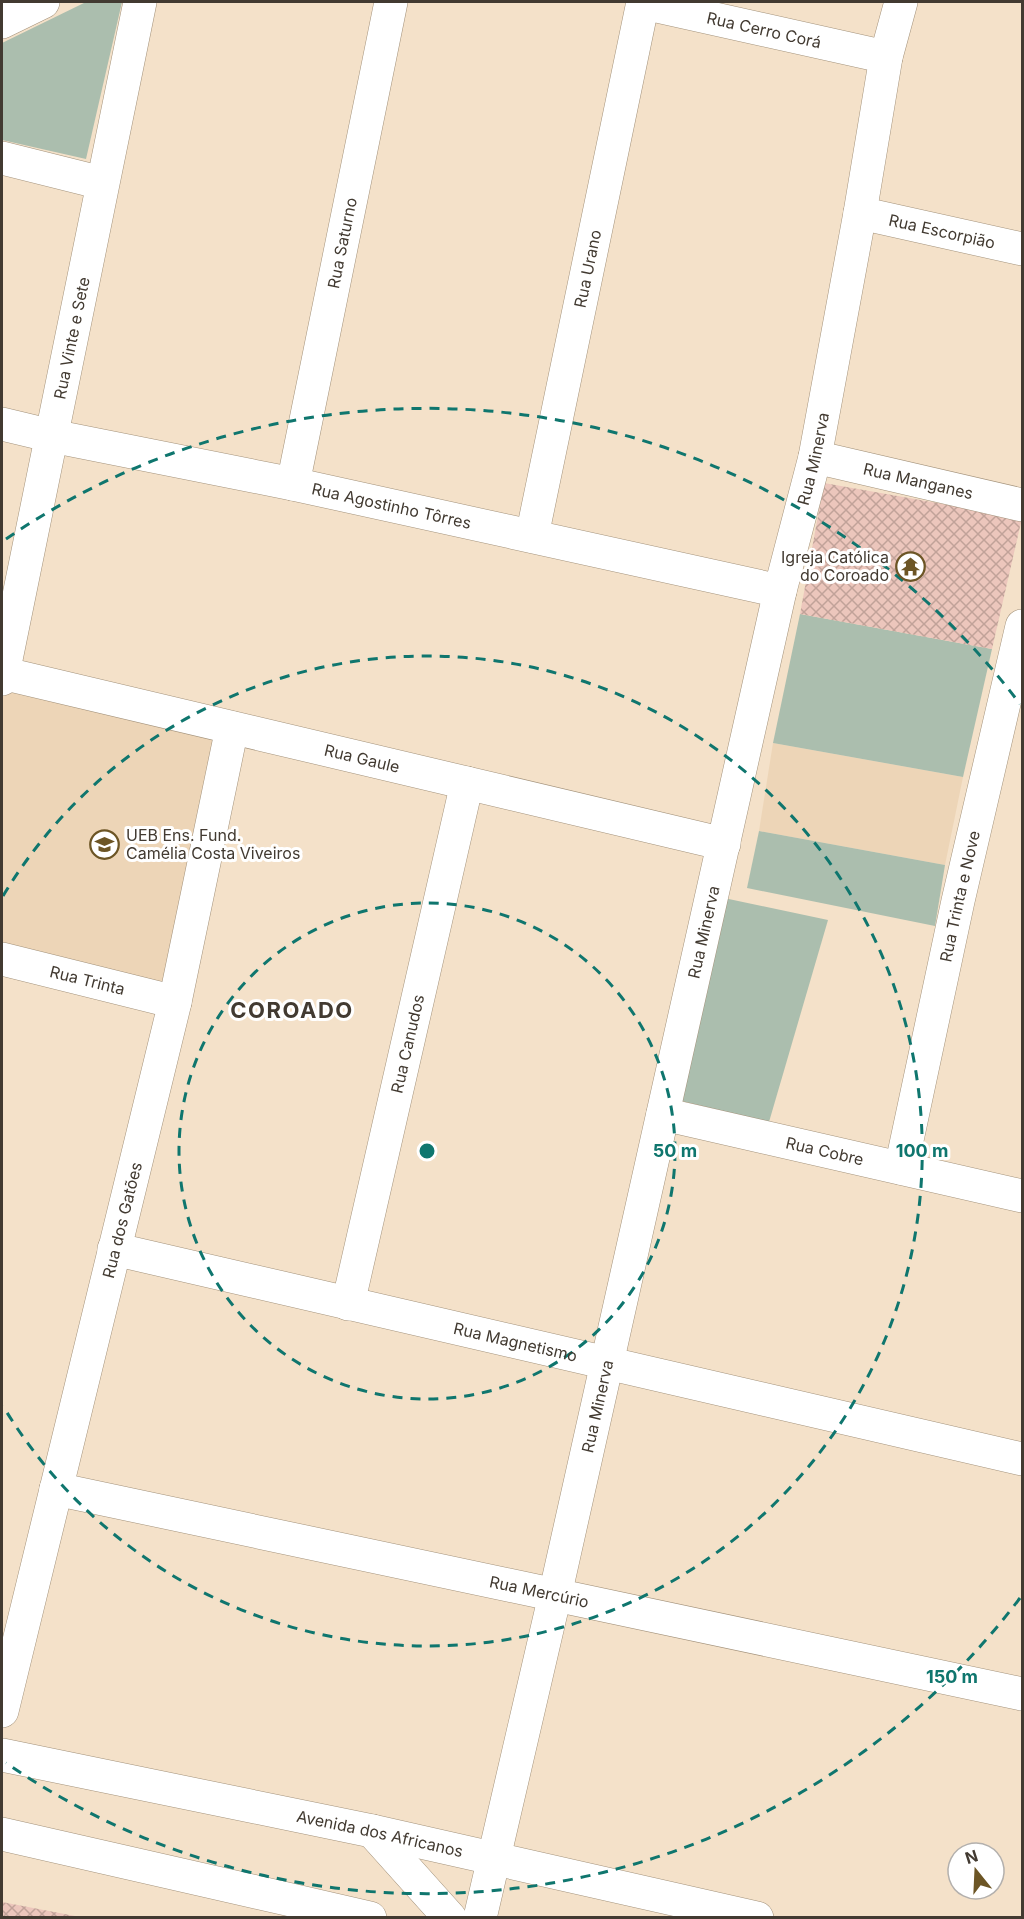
<svg xmlns="http://www.w3.org/2000/svg" width="1024" height="1919" font-family="Inter,sans-serif">
<style>
.built{fill:#edd5b7}
.green{fill:#abbeae}
.building{fill:url(#building-cross-hatch)}
.lines{fill:none;stroke-linecap:round;stroke-linejoin:round}
.minor-casing{stroke:#a3927b;stroke-width:34}
.tertiary-casing{stroke:#a3927b;stroke-width:34}
.primary-casing{stroke:#a3927b;stroke-width:34}
.minor{stroke:#fff;stroke-width:33}
.tertiary{stroke:#fff;stroke-width:33}
.primary{stroke:#fff;stroke-width:33}
.ring{fill:none;stroke:#0f766e;stroke-width:3;stroke-dasharray:10 8}
.labels{text-anchor:middle;stroke-width:6;stroke-linejoin:round;paint-order:stroke}
.street-label{font-size:16px;fill:#423a31;stroke:#fff}
.poi-label{font-size:16px;fill:#423a31;stroke:#fff;text-anchor:end}
.district-label{font-size:22px;font-weight:bold;letter-spacing:1.5px;fill:#423a31;stroke:#fff}
.centre{fill:#0f766e;stroke:#fff;stroke-width:3}
.ring-label{font-size:18px;text-anchor:middle;font-weight:bold;fill:#0f766e;stroke:#fff;stroke-width:6;stroke-linejoin:round;paint-order:stroke}
</style>
<defs>
<pattern id="building-cross-hatch" width="8" height="8" patternUnits="userSpaceOnUse" patternTransform="scale(1.5)"><rect width="8" height="8" fill="#ecc6bc"/><path d="M0 0l8 8M0 8l8-8" fill="none" stroke="#c1a299"/></pattern>
</defs>
<rect width="100%" height="100%" fill="#f4e1c9"/>
<!-- built -->
<g class="built">
<path d="M2 679 232 728 175 1002 2 959Z"/>
<path d="M773 743 963 777 945 865 759 831Z"/>
</g>
<!-- green -->
<g class="green">
<path d="M86 2H122L86 159 2 140V43Z"/>
<path d="M800 614 992 649 963 777 773 743Z"/>
<path d="M759 831 945 865 935 926 747 888Z"/>
<path d="M724 898 828 920 769 1122 677 1100Z"/>
</g>
<!-- building -->
<g class="building">
<path d="M824 483 1022 518 992 649 800 614Z"/>
<path d="M2 1902 75 1916V1918H2Z"/>
</g>
<g class="lines">
<defs>
<g id="minor">
<path id="s1" d="M643 3 886 57"/>
<path d="M2 22 43 2"/>
<path d="M2 158 102 183"/>
<path id="s2" d="M860 213 1022 249"/>
<path id="s3" d="M815 457 1022 505"/>
<path id="s4" d="M293 484 391 2"/>
<path id="s5" d="M532 536 643 2"/>
<path id="s6" d="M2 673 724 844"/>
<path d="M175 1002 232 728"/>
<path id="s7" d="M663 1114 1022 1196"/>
<path id="s8" d="M901 1168 958 901 1022 626"/>
<path id="s9" d="M114 1249 1022 1459"/>
<path id="s10" d="M348 1304 467 783"/>
<path id="s11" d="M56 1489 1022 1694"/>
</g>
<g id="tertiary">
<path id="s12" d="M2 424 52 436 293 484 780 591"/>
<path id="s13" d="M2 679 140 2"/>
<path id="s14" d="M2 959 175 1002 2 1711"/>
<path id="s15" d="M480 1918 555 1595 780 591 815 457 860 213 886 57 901 2"/>
</g>
<g id="primary">
<path id="s16" d="M2 1755 372 1831 757 1918"/>
<path d="M372 1831 450 1918"/>
<path d="M2 1834 370 1918"/>
</g>
</defs>
<!-- minor casing -->
<use href="#minor" class="minor-casing"/>
<!-- tertiary casing -->
<use href="#tertiary" class="tertiary-casing"/>
<!-- primary casing -->
<use href="#primary" class="primary-casing"/>
<!-- minor -->
<use href="#minor" class="minor"/>
<!-- tertiary -->
<use href="#tertiary" class="tertiary"/>
<!-- primary -->
<use href="#primary" class="primary"/>
</g>
<!-- distance rings -->
<g class="ring">
<circle cx="427" cy="1151" r="248"/>
<path d="M3 896A495 495 0 1 1 3 1406"/>
<path d="M1020 1598A743 743 0 0 1 6 1763M6 539A743 743 0 0 1 1020 704"/>
</g>
<!-- icons -->
<defs>
<symbol id="temple-ring" viewBox="-11 -11 22 22"><circle r="9.5" fill="#fff" stroke="#6c5525" stroke-width="1.5"/><path d="M0-6L5-2H3V0L6.5 2.5H4V6H1.5V3h-3V6H-4V2.5H-6.5L-3 0V-2H-5Z" fill="#6c5525"/></symbol>
<symbol id="school-ring" viewBox="-11 -11 22 22"><circle r="9.5" fill="#fff" stroke="#6c5525" stroke-width="1.5"/><path d="M0-5L7-2L0 1L-7-2ZM-4 1L0 2.5L4 1V4Q0 6-4 4Z" fill="#6c5525"/></symbol>
</defs>
<g fill-rule="evenodd">
<use href="#temple-ring" x="894" y="550" width="33" height="33"/>
<use href="#school-ring" x="88" y="828" width="33" height="33"/>
</g>
<g class="labels">
<!-- street labels -->
<g class="street-label">
<text dy="6" stroke="none"><textPath href="#s1" startOffset="124">Rua Cerro Corá</textPath></text>
<text dy="6" stroke="none"><textPath href="#s2" startOffset="84">Rua Escorpião</textPath></text>
<text dy="6" stroke="none"><textPath href="#s4" startOffset="246">Rua Saturno</textPath></text>
<text dy="6" stroke="none"><textPath href="#s5" startOffset="273">Rua Urano</textPath></text>
<text dy="6" stroke="none"><textPath href="#s13" startOffset="348">Rua Vinte e Sete</textPath></text>
<text dy="6" stroke="none"><textPath href="#s15" startOffset="1497">Rua Minerva</textPath></text>
<text dy="6" stroke="none"><textPath href="#s3" startOffset="106">Rua Manganes</textPath></text>
<text dy="6" stroke="none"><textPath href="#s12" startOffset="398">Rua Agostinho Tôrres</textPath></text>
<text dy="6" stroke="none"><textPath href="#s6" startOffset="370">Rua Gaule</textPath></text>
<text dy="6" stroke="none"><textPath href="#s8" startOffset="278">Rua Trinta e Nove</textPath></text>
<text dy="6" stroke="none"><textPath href="#s15" startOffset="1011">Rua Minerva</textPath></text>
<text dy="6" stroke="none"><textPath href="#s14" startOffset="88">Rua Trinta</textPath></text>
<text dy="6" stroke="none"><textPath href="#s10" startOffset="267">Rua Canudos</textPath></text>
<text dy="6" stroke="none"><textPath href="#s7" startOffset="166">Rua Cobre</textPath></text>
<text transform="translate(122 1220) rotate(-76)" y="6">Rua dos Gatões</text>
<text dy="6" stroke="none"><textPath href="#s9" startOffset="412">Rua Magnetismo</textPath></text>
<text dy="6" stroke="none"><textPath href="#s15" startOffset="525">Rua Minerva</textPath></text>
<text dy="6" stroke="none"><textPath href="#s11" startOffset="494">Rua Mercúrio</textPath></text>
<text dy="6" stroke="none"><textPath href="#s16" startOffset="386">Avenida dos Africanos</textPath></text>
</g>
<!-- poi labels -->
<g class="poi-label">
<text x="889" y="563">Igreja Católica<tspan x="889" dy="18">do Coroado</tspan></text>
<text x="126" y="841" text-anchor="start">UEB Ens. Fund.<tspan x="126" dy="18">Camélia Costa Viveiros</tspan></text>
</g>
<!-- district labels -->
<g class="district-label">
<text x="292" y="1018">COROADO</text>
</g>
</g>
<circle cx="427" cy="1151" r="9" class="centre"/>
<g class="ring-label">
<text x="675" y="1157">50 m</text>
<text x="922" y="1157">100 m</text>
<text x="952" y="1683">150 m</text>
</g>
<!-- border -->
<rect width="1024" height="1919" fill="none" stroke="#423a31" stroke-width="6"/>
<!-- north arrow -->
<g transform="translate(976 1871) rotate(342)"><circle r="28" fill="#ffffff" stroke="#b3b0ad" stroke-width="1.5"/>
<path d="M0-4.5L10 22L0 15L-10 22Z" fill="#6c5525"/>
<text y="-9" font-size="16" font-weight="bold" text-anchor="middle" fill="#423a31">N</text>
</g>
</svg>
